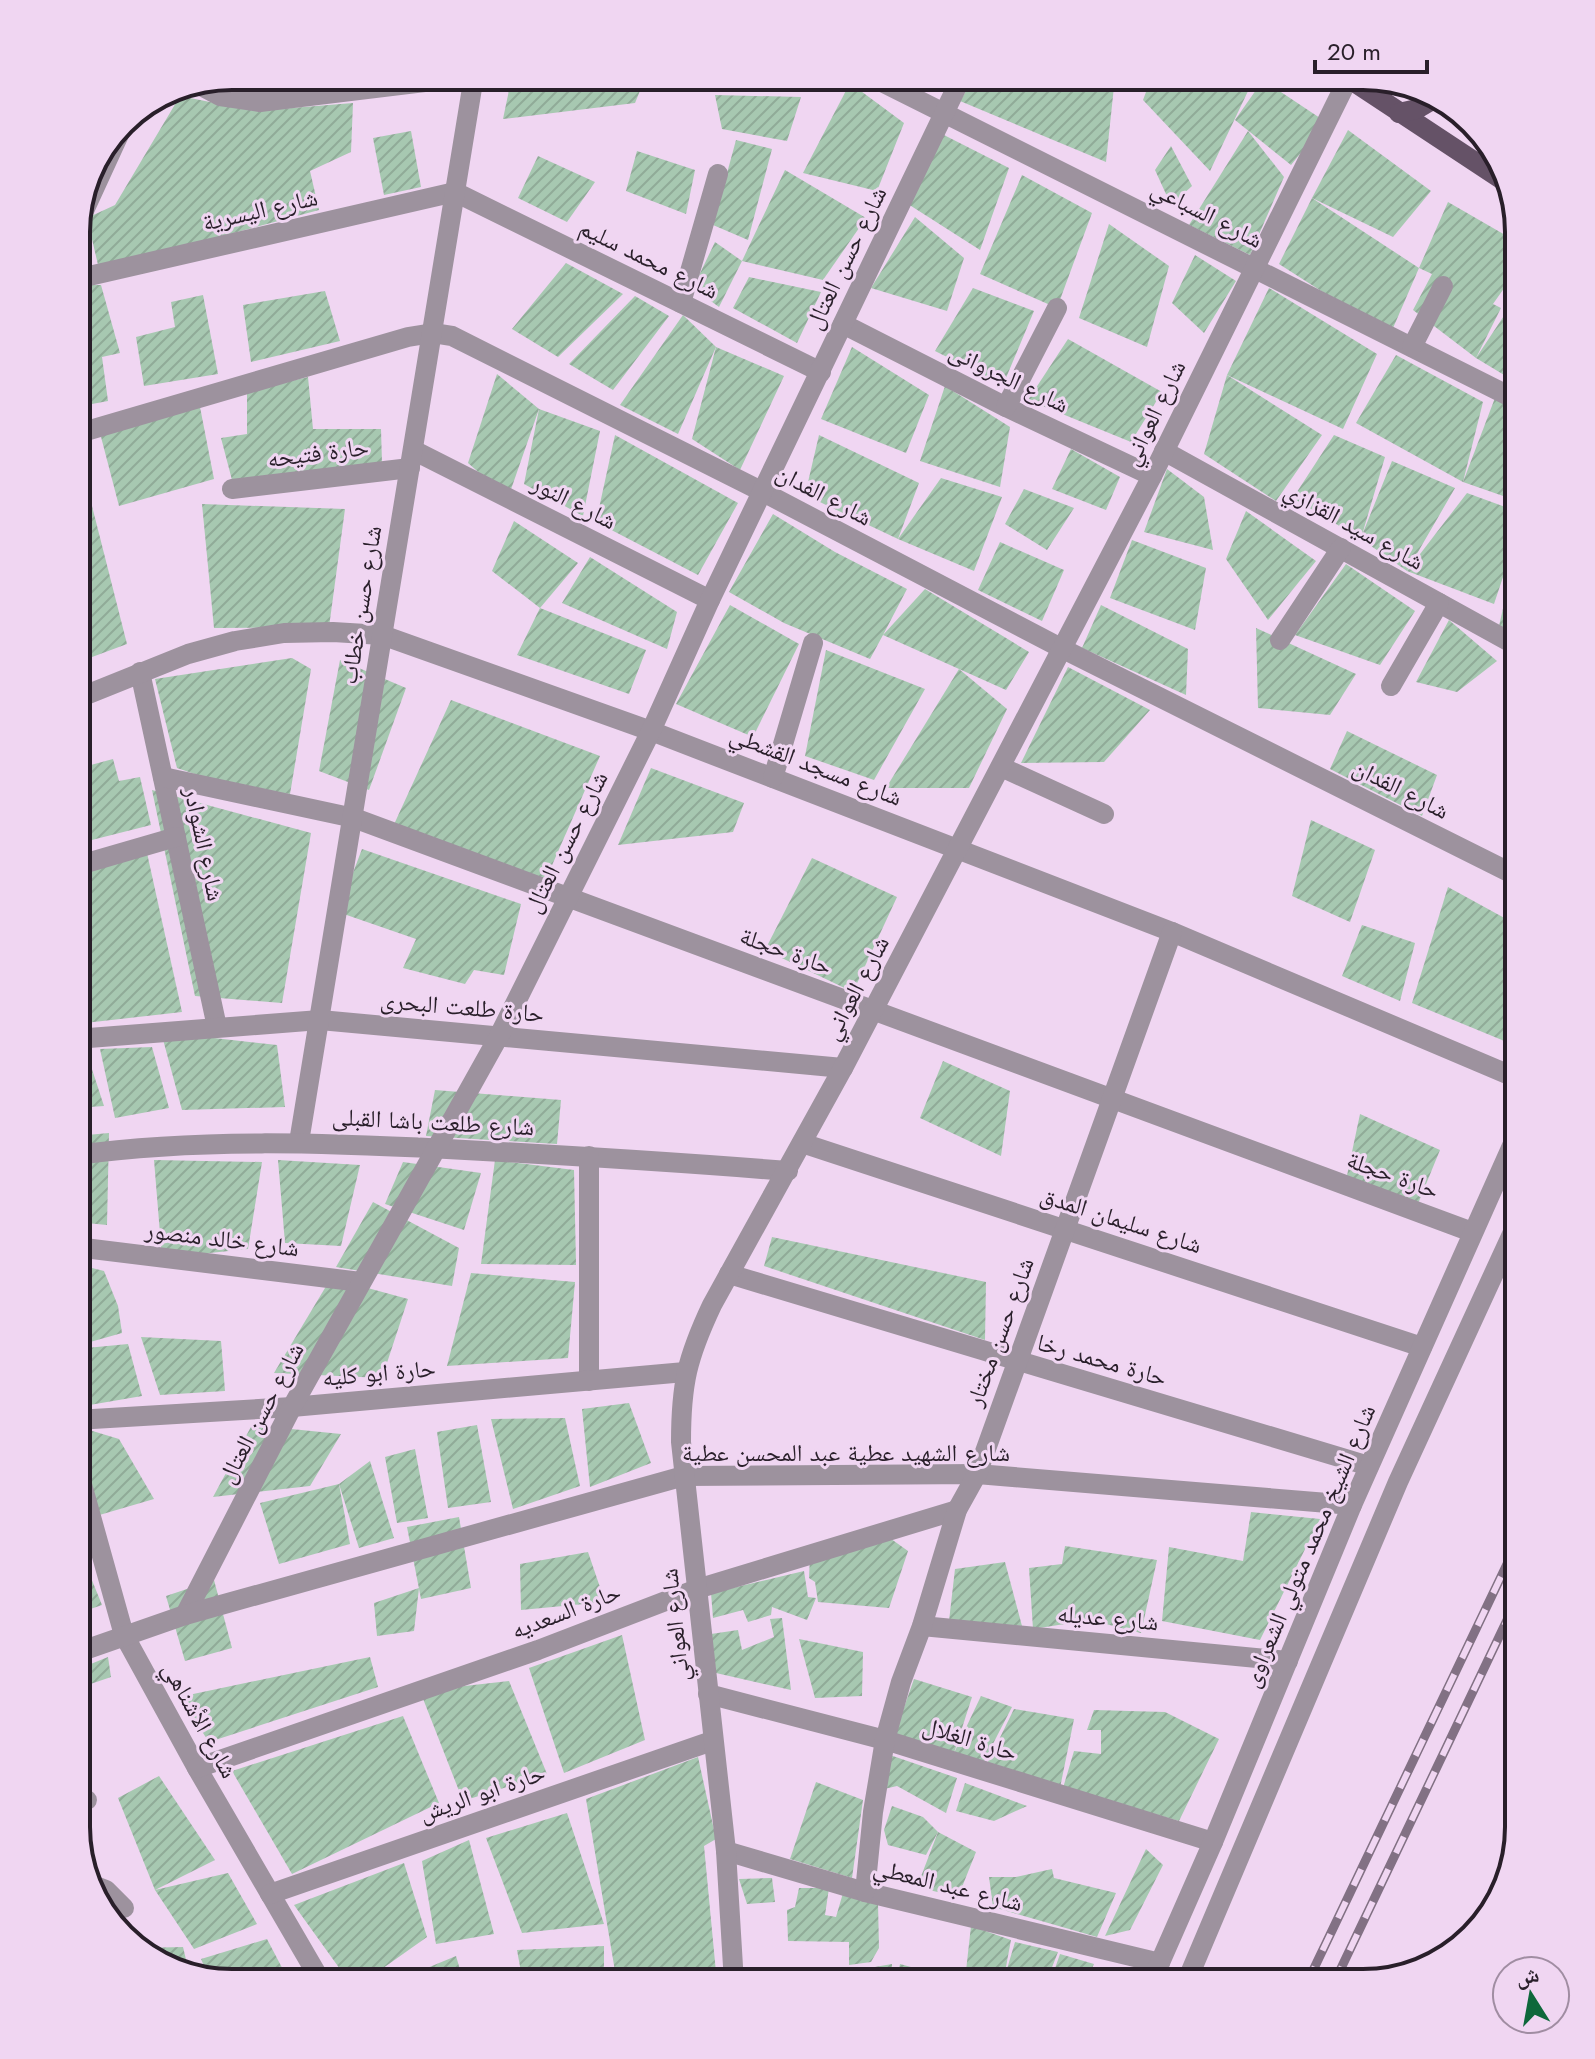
<svg xmlns="http://www.w3.org/2000/svg" width="1595" height="2059" font-family="Jost,'Noto Naskh Arabic',sans-serif">
<style>
.building{fill:url(#building-hatch)}
.lines{fill:none;stroke-linecap:round;stroke-linejoin:round}
.minor{stroke:#9d929e;stroke-width:20}
.major{stroke:#655267;stroke-width:20}
.rail-casing{stroke:#827184;stroke-width:9}
.rail{stroke:#f0d6f2;stroke-width:6;stroke-dasharray:18;stroke-linecap:butt}
.labels{text-anchor:middle;stroke-width:6;stroke-linejoin:round;paint-order:stroke}
.street-label{font-size:24px;fill:#291f2a;stroke:#f0d6f2}
.rim{fill:none;stroke:#291f2a;stroke-width:4}
</style>
<defs>
<pattern id="building-hatch" width="6" height="6" patternUnits="userSpaceOnUse" patternTransform="scale(2)"><rect width="6" height="6" fill="#a7c8b1"/><path d="M-1 1l2-2M0 6l6-6M5 7l2-2" fill="none" stroke="#90ab98"/></pattern>
</defs>
<rect width="100%" height="100%" fill="#f0d6f2"/>
<!-- building -->
<g class="building">
<path d="M512 76H646L635 103 503 119Z"/>
<path d="M660 76H726V78L658 85Z"/>
<path d="M975 76 1115 77 1106 162 960 101Z"/>
<path d="M1152 76H1234L1249 89 1210 171 1143 100Z"/>
<path d="M1263 80 1326 122 1291 165 1235 120Z"/>
<path d="M850 83 904 123 877 191 803 173Z"/>
<path d="M715 95 801 97 787 141 722 129Z"/>
<path d="M180 96 255 111 353 103 351 152 310 171 319 210 99 269 87 218 115 205Z"/>
<path d="M1348 130 1431 191 1393 237 1312 198Z"/>
<path d="M411 131 421 187 384 195 373 138Z"/>
<path d="M1248 131 1284 177 1250 255 1189 225Z"/>
<path d="M940 133 1009 168 980 250 908 204Z"/>
<path d="M736 140 772 149 748 240 713 225Z"/>
<path d="M1171 146 1192 186 1171 205 1155 170Z"/>
<path d="M637 151 695 170 686 214 626 191Z"/>
<path d="M538 156 595 182 567 222 518 198Z"/>
<path d="M785 170 866 218 823 280 742 261Z"/>
<path d="M1022 175 1092 213 1057 308 980 274Z"/>
<path d="M1312 198 1419 268 1390 335 1279 264Z"/>
<path d="M1448 202 1519 243V267L1493 304 1501 308 1476 358 1519 293V384L1476 358 1413 310 1432 274 1419 268Z"/>
<path d="M915 217 964 258 947 311 871 288Z"/>
<path d="M1109 224 1169 266 1147 347 1079 318Z"/>
<path d="M715 242 742 261 719 307 693 288Z"/>
<path d="M1195 255 1236 281 1204 333 1172 303Z"/>
<path d="M566 263 623 294 558 357 512 329Z"/>
<path d="M749 277 821 292 797 343 733 308Z"/>
<path d="M76 285H101L120 353 102 357 108 401 76 407Z"/>
<path d="M973 288 1034 311 1003 385 935 351Z"/>
<path d="M1269 288 1377 354 1343 429 1227 375Z"/>
<path d="M325 291 340 341 251 362 243 305Z"/>
<path d="M203 295 218 374 144 386 136 337 175 327 171 302Z"/>
<path d="M635 296 669 316 613 390 569 364Z"/>
<path d="M683 315 716 347 678 434 620 405Z"/>
<path d="M1068 339 1162 392 1131 442 1028 400Z"/>
<path d="M716 347 784 376 740 470 692 439Z"/>
<path d="M852 347 929 395 906 453 821 419Z"/>
<path d="M1396 355 1483 402 1463 482 1356 423Z"/>
<path d="M497 374 539 409 508 498 468 463Z"/>
<path d="M1227 375 1322 435 1276 501 1204 454Z"/>
<path d="M308 377 313 429H381L382 463 232 480 221 438 247 434V391Z"/>
<path d="M945 386 1010 427 1000 487 920 461Z"/>
<path d="M1498 390 1519 426V439L1506 497 1463 482Z"/>
<path d="M200 407 214 479 119 506 100 433Z"/>
<path d="M539 409 600 431 583 516 524 484Z"/>
<path d="M615 435 738 503 698 575 596 522Z"/>
<path d="M819 435 919 483 898 539 805 495Z"/>
<path d="M1334 435 1385 457 1362 535 1392 461 1455 488 1407 571 1361 539 1293 498Z"/>
<path d="M76 443 127 644 76 663Z"/>
<path d="M1071 449 1120 477 1106 510 1052 489Z"/>
<path d="M1167 469 1204 497 1213 550 1144 532Z"/>
<path d="M941 478 1002 497 974 571 898 539Z"/>
<path d="M1024 489 1074 508 1047 550 1005 524Z"/>
<path d="M1467 493 1519 512V529L1494 604 1407 571Z"/>
<path d="M202 504 345 509 329 627 214 628Z"/>
<path d="M1246 511 1316 561 1268 620 1226 559Z"/>
<path d="M773 514 835 552 907 589 883 635 925 589 1029 652 1006 690 883 635 870 659 784 623 729 592Z"/>
<path d="M514 521 578 563 540 608 492 571Z"/>
<path d="M1132 540 1206 568 1195 630 1110 598Z"/>
<path d="M1000 542 1064 570 1042 621 978 590Z"/>
<path d="M1518 542H1519V642L1497 635Z"/>
<path d="M590 557 677 612 667 649 562 603Z"/>
<path d="M1346 564 1415 611 1380 665 1295 635Z"/>
<path d="M730 605 799 644 753 737 676 704Z"/>
<path d="M1101 605 1188 649 1186 695 1082 648Z"/>
<path d="M540 608 646 650 629 694 517 655Z"/>
<path d="M1449 620 1497 661 1457 692 1416 682Z"/>
<path d="M1256 628 1356 674 1330 715 1258 708Z"/>
<path d="M826 650 925 689 874 780 805 756Z"/>
<path d="M292 658 311 669 290 794 236 788 177 768 155 679Z"/>
<path d="M340 660 406 688 369 790 319 771Z"/>
<path d="M1068 667 1150 710 1104 762 1021 763Z"/>
<path d="M959 669 1007 709 969 788H886Z"/>
<path d="M451 700 600 756 542 888 391 831Z"/>
<path d="M1347 731 1437 775 1422 816 1330 769Z"/>
<path d="M113 759 119 781 140 777 151 825 76 844V769Z"/>
<path d="M651 768 744 803 733 832 618 845Z"/>
<path d="M152 790 311 833 282 1003 195 996Z"/>
<path d="M1311 820 1375 850 1350 922 1292 896Z"/>
<path d="M362 849 521 904 504 975 474 970 465 984 403 968 416 939 338 912Z"/>
<path d="M147 853 182 1012 76 1024V867Z"/>
<path d="M812 858 897 897 853 992 765 950Z"/>
<path d="M1448 887 1519 926V1047L1412 1003Z"/>
<path d="M1362 925 1415 943 1400 1001 1342 976Z"/>
<path d="M161 1032 277 1045 285 1107 182 1110Z"/>
<path d="M152 1047 169 1108 115 1118 100 1049Z"/>
<path d="M87 1054 104 1106 76 1108V1055Z"/>
<path d="M943 1061 1010 1091 1001 1156 920 1118Z"/>
<path d="M435 1090 561 1100 557 1144 426 1136Z"/>
<path d="M1360 1114 1440 1150 1415 1211 1345 1185Z"/>
<path d="M109 1133 107 1225 76 1222V1136Z"/>
<path d="M154 1160 262 1162 248 1249 162 1258Z"/>
<path d="M278 1160 360 1165 341 1246 285 1243Z"/>
<path d="M495 1160 574 1170 576 1265 481 1264Z"/>
<path d="M403 1162 481 1173 464 1230 385 1204Z"/>
<path d="M373 1202 459 1248 452 1286 336 1267Z"/>
<path d="M772 1237 986 1282 985 1340 764 1266Z"/>
<path d="M76 1264 104 1271 118 1306 122 1333 76 1346Z"/>
<path d="M471 1273 575 1282 568 1358 447 1366Z"/>
<path d="M331 1278 408 1299 382 1378 274 1373Z"/>
<path d="M141 1337 221 1341 225 1391 160 1395Z"/>
<path d="M128 1344 142 1396 78 1407 76 1349Z"/>
<path d="M629 1403 651 1463 590 1487 582 1409Z"/>
<path d="M565 1418 580 1486 513 1509 491 1419Z"/>
<path d="M252 1425 341 1434 310 1486 213 1497Z"/>
<path d="M477 1425 491 1502 448 1508 437 1432Z"/>
<path d="M76 1426 119 1439 154 1499 79 1521 76 1513Z"/>
<path d="M415 1449 428 1518 397 1523 385 1457Z"/>
<path d="M370 1461 394 1538 359 1548 339 1484Z"/>
<path d="M339 1484 350 1544 279 1564 260 1503Z"/>
<path d="M1251 1512 1320 1519 1260 1640 1162 1621 1169 1547 1243 1561Z"/>
<path d="M459 1517 471 1588 421 1599 407 1527Z"/>
<path d="M887 1536 908 1551 889 1608 818 1602 815 1582 809 1578 810 1555Z"/>
<path d="M76 1541 102 1605 76 1614Z"/>
<path d="M1065 1546 1157 1560 1141 1633 1090 1620 1033 1629 1029 1568 1062 1564Z"/>
<path d="M588 1552 605 1602 521 1610 520 1564Z"/>
<path d="M1005 1562 1022 1626 949 1621 955 1569Z"/>
<path d="M804 1571 808 1597 816 1598 807 1620 772 1607 771 1615 748 1622 743 1610 713 1618 711 1593Z"/>
<path d="M214 1580 232 1648 185 1661 166 1596Z"/>
<path d="M419 1588 414 1631 377 1636 374 1603Z"/>
<path d="M782 1618 791 1690 716 1673 711 1634 738 1630 742 1650 774 1637 770 1619Z"/>
<path d="M622 1635 645 1740 564 1773 529 1668Z"/>
<path d="M799 1639 863 1652 862 1696 815 1698Z"/>
<path d="M108 1657 111 1677 76 1689V1670Z"/>
<path d="M370 1657 378 1687 209 1742 179 1697Z"/>
<path d="M914 1679 972 1697 954 1753 894 1736Z"/>
<path d="M509 1681 547 1774 463 1801 420 1691Z"/>
<path d="M981 1696 1012 1707 982 1765 954 1753Z"/>
<path d="M1014 1709 1074 1719 1060 1788 986 1766Z"/>
<path d="M1094 1710 1165 1712 1219 1739 1179 1821 1063 1788 1074 1751 1101 1754V1730H1087Z"/>
<path d="M403 1716 439 1803 292 1874 232 1771Z"/>
<path d="M887 1754 957 1778 946 1813 897 1786 880 1790Z"/>
<path d="M698 1757 716 1839 704 1846 717 1983H617L586 1799Z"/>
<path d="M159 1776 215 1860 155 1890 228 1873 257 1924 194 1949 155 1890 118 1798Z"/>
<path d="M816 1782 863 1800 852 1878 790 1859Z"/>
<path d="M965 1783 1027 1806 994 1821 956 1811Z"/>
<path d="M892 1806 923 1817 938 1832 926 1855 888 1845 884 1830Z"/>
<path d="M567 1813 604 1924 522 1933 486 1838Z"/>
<path d="M938 1832 976 1852 958 1897 917 1887Z"/>
<path d="M469 1840 494 1934 436 1944 422 1861Z"/>
<path d="M1146 1849 1163 1865 1130 1930 1105 1936Z"/>
<path d="M404 1863 427 1937 362 1983H350L294 1905Z"/>
<path d="M1052 1869 1054 1878 1116 1893 1097 1937 993 1907 989 1877H1016Z"/>
<path d="M772 1878 775 1902 747 1904 739 1879Z"/>
<path d="M799 1888H829L825 1915 836 1917 843 1893 878 1903 879 1948 871 1962 849 1965V1942L788 1941 787 1910 795 1907Z"/>
<path d="M971 1926 1011 1940 1003 1983 965 1980Z"/>
<path d="M267 1939 290 1983H231L209 1977 201 1959Z"/>
<path d="M1015 1942 1058 1952 1049 1975 1032 1969 1031 1977 1007 1969Z"/>
<path d="M604 1946V1983H523L517 1950Z"/>
<path d="M183 1947 189 1972 154 1962 139 1948Z"/>
<path d="M1060 1954 1094 1964 1085 1983H1068L1052 1977Z"/>
<path d="M456 1956 464 1983H391Z"/>
<path d="M892 1964V1982L871 1983 869 1968Z"/>
<path d="M900 1964 944 1976 941 1983H896Z"/>
<path d="M1091 1974 1114 1983H1086Z"/>
</g>
<g class="lines">
<!-- minor -->
<g class="minor">
<path d="M870 76 1519 401"/>
<path d="M203 87 220 96 260 102 474 76"/>
<path d="M76 228 127 117"/>
<path d="M76 279 455 192 821 372"/>
<path d="M681 303 718 174"/>
<path d="M843 324 1006 407 1152 476"/>
<path d="M1412 347 1443 286"/>
<path d="M1006 407 1057 308"/>
<path d="M76 434 408 337 433 333 452 336 763 492 1061 648 1519 877"/>
<path d="M413 450 710 600"/>
<path d="M1164 451 1519 647"/>
<path d="M232 489 410 468"/>
<path d="M1280 640 1341 548"/>
<path d="M140 672 217 1027"/>
<path d="M1391 686 1439 603"/>
<path d="M76 699 188 654 235 641 284 633 333 632 382 635 651 731 1172 932 1519 1079"/>
<path d="M1001 767 1104 814"/>
<path d="M163 777 354 818 1472 1232"/>
<path d="M773 778 813 643"/>
<path d="M76 866 176 837"/>
<path d="M76 1039 320 1020 843 1068"/>
<path d="M299 1142 474 76"/>
<path d="M802 1143 1422 1347"/>
<path d="M76 1155C200 1138 324 1143 447 1149 561 1155 675 1162 788 1171"/>
<path d="M76 1247 361 1282"/>
<path d="M729 1274 1369 1466"/>
<path d="M589 1381V1156"/>
<path d="M76 1420 292 1407 685 1372"/>
<path d="M76 1463 124 1635 197 1768 322 1983"/>
<path d="M185 1615 292 1407 499 1036 651 731 710 600 962 76"/>
<path d="M922 1626 1288 1661"/>
<path d="M76 1653 185 1615 684 1476 977 1474 1352 1505"/>
<path d="M708 1694 885 1740 1213 1842"/>
<path d="M197 1768 538 1650 697 1589 957 1510"/>
<path d="M76 1804 87 1800"/>
<path d="M726 1851 865 1892 1160 1963"/>
<path d="M93 1885 106 1890 124 1908"/>
<path d="M865 1892 873 1812 885 1740 901 1682 922 1626 957 1510 977 1474 1172 932"/>
<path d="M270 1894 712 1741"/>
<path d="M734 1983 726 1851 681 1442C681 1384 687 1358 712 1305L843 1068 1152 476 1348 79"/>
<path d="M1151 1983 1213 1842 1352 1505 1519 1130"/>
<path d="M1186 1983 1398 1482 1519 1219"/>
</g>
<!-- major -->
<g class="major">
<path d="M1345 76 1504 181"/>
<path d="M1399 113 1417 109 1439 96"/>
</g>
<defs>
<g id="rail">
<path d="M1307 1983 1519 1539"/>
<path d="M1334 1983 1519 1595"/>
</g>
</defs>
<!-- rail casing -->
<use href="#rail" class="rail-casing"/>
<!-- rail -->
<use href="#rail" class="rail"/>
</g>
<g class="labels">
<!-- street labels -->
<g class="street-label">
<text transform="translate(260 210) rotate(-13)" y="8">شارع اليسرية</text>
<text transform="translate(1207 214) rotate(27)" y="8">شارع السباعي</text>
<text transform="translate(846 258) rotate(-64)" y="8">شارع حسن العتال</text>
<text transform="translate(649 259) rotate(26)" y="8">شارع محمد سليم</text>
<text transform="translate(1009 378) rotate(26)" y="8">شارع الجروانى</text>
<text transform="translate(1154 413) rotate(-64)" y="8">شارع العواني</text>
<text transform="translate(318 453) rotate(-7)" y="8">حارة فتيحه</text>
<text transform="translate(824 495) rotate(28)" y="8">شارع الفدان</text>
<text transform="translate(574 502) rotate(27)" y="8">شارع النور</text>
<text transform="translate(1354 526) rotate(29)" y="8">شارع سيد القزازي</text>
<text transform="translate(361 605) rotate(-81)" y="8">شارع حسن خطاب</text>
<text transform="translate(816 766) rotate(21)" y="8">شارع مسجد القشطي</text>
<text transform="translate(1401 789) rotate(27)" y="8">شارع الفدان</text>
<text transform="translate(566 842) rotate(-63)" y="8">شارع حسن العتال</text>
<text transform="translate(204 844) rotate(78)" y="8">شارع الشوادر</text>
<text transform="translate(786 951) rotate(20)" y="8">حارة حجلة</text>
<text transform="translate(856 988) rotate(-62)" y="8">شارع العواني</text>
<text transform="translate(462 1007) rotate(5)" y="8">حارة طلعت البحرى</text>
<text transform="translate(433 1122) rotate(3)" y="8">شارع طلعت باشا القبلى</text>
<text transform="translate(1393 1175) rotate(20)" y="8">حارة حجلة</text>
<text transform="translate(1121 1220) rotate(18)" y="8">شارع سليمان المدق</text>
<text transform="translate(222 1239) rotate(7)" y="8">شارع خالد منصور</text>
<text transform="translate(1000 1332) rotate(-70)" y="8">شارع حسن مختار</text>
<text transform="translate(1102 1360) rotate(16)" y="8">حارة محمد رخا</text>
<text transform="translate(379 1373) rotate(-5)" y="8">حارة ابو كليه</text>
<text transform="translate(261 1413) rotate(-62)" y="8">شارع حسن العتال</text>
<text x="846" y="1461">شارع الشهيد عطية عبد المحسن عطية</text>
<text transform="translate(1309 1546) rotate(-67)" y="8">شارع الشيخ محمد متولي الشعراوى</text>
<text transform="translate(566 1611) rotate(-21)" y="8">حارة السعديه</text>
<text transform="translate(1108 1618) rotate(5)" y="8">شارع عديله</text>
<text transform="translate(675 1625) rotate(-96)" y="8">شارع العواني</text>
<text transform="translate(200 1720) rotate(61)" y="8">شارع الأشناهي</text>
<text transform="translate(970 1739) rotate(17)" y="8">حارة الغلال</text>
<text transform="translate(482 1793) rotate(-19)" y="8">حارة ابو الريش</text>
<text transform="translate(948 1885) rotate(14)" y="8">شارع عبد المعطي</text>
</g>
</g>
<!-- crop -->
<path d="M0 0H1595V2059H0ZM232 90H1363A142 142 0 0 1 1505 232V1827A142 142 0 0 1 1363 1969H232A142 142 0 0 1 90 1827V232A142 142 0 0 1 232 90Z" fill="#f0d6f2" fill-rule="evenodd"/>
<path class="rim" d="M232 90H1363A142 142 0 0 1 1505 232V1827A142 142 0 0 1 1363 1969H232A142 142 0 0 1 90 1827V232A142 142 0 0 1 232 90Z"/>
<!-- north arrow -->
<g transform="translate(1531 1995) rotate(349)"><circle r="38" fill="#f0d6f2" stroke="#a08da2" stroke-width="2"/>
<path d="M0-6L14 30L0 20L-14 30Z" fill="#0e683b"/>
<text y="-12" font-size="22" font-weight="bold" text-anchor="middle" fill="#291f2a">ش</text>
</g>
<!-- scale -->
<path d="M1315 60v12h112v-12" fill="none" stroke="#291f2a" stroke-width="4"/>
<text x="1327" y="60" font-size="24" fill="#291f2a" stroke="#f0d6f2" stroke-width="6" paint-order="stroke">20 m</text>
</svg>
